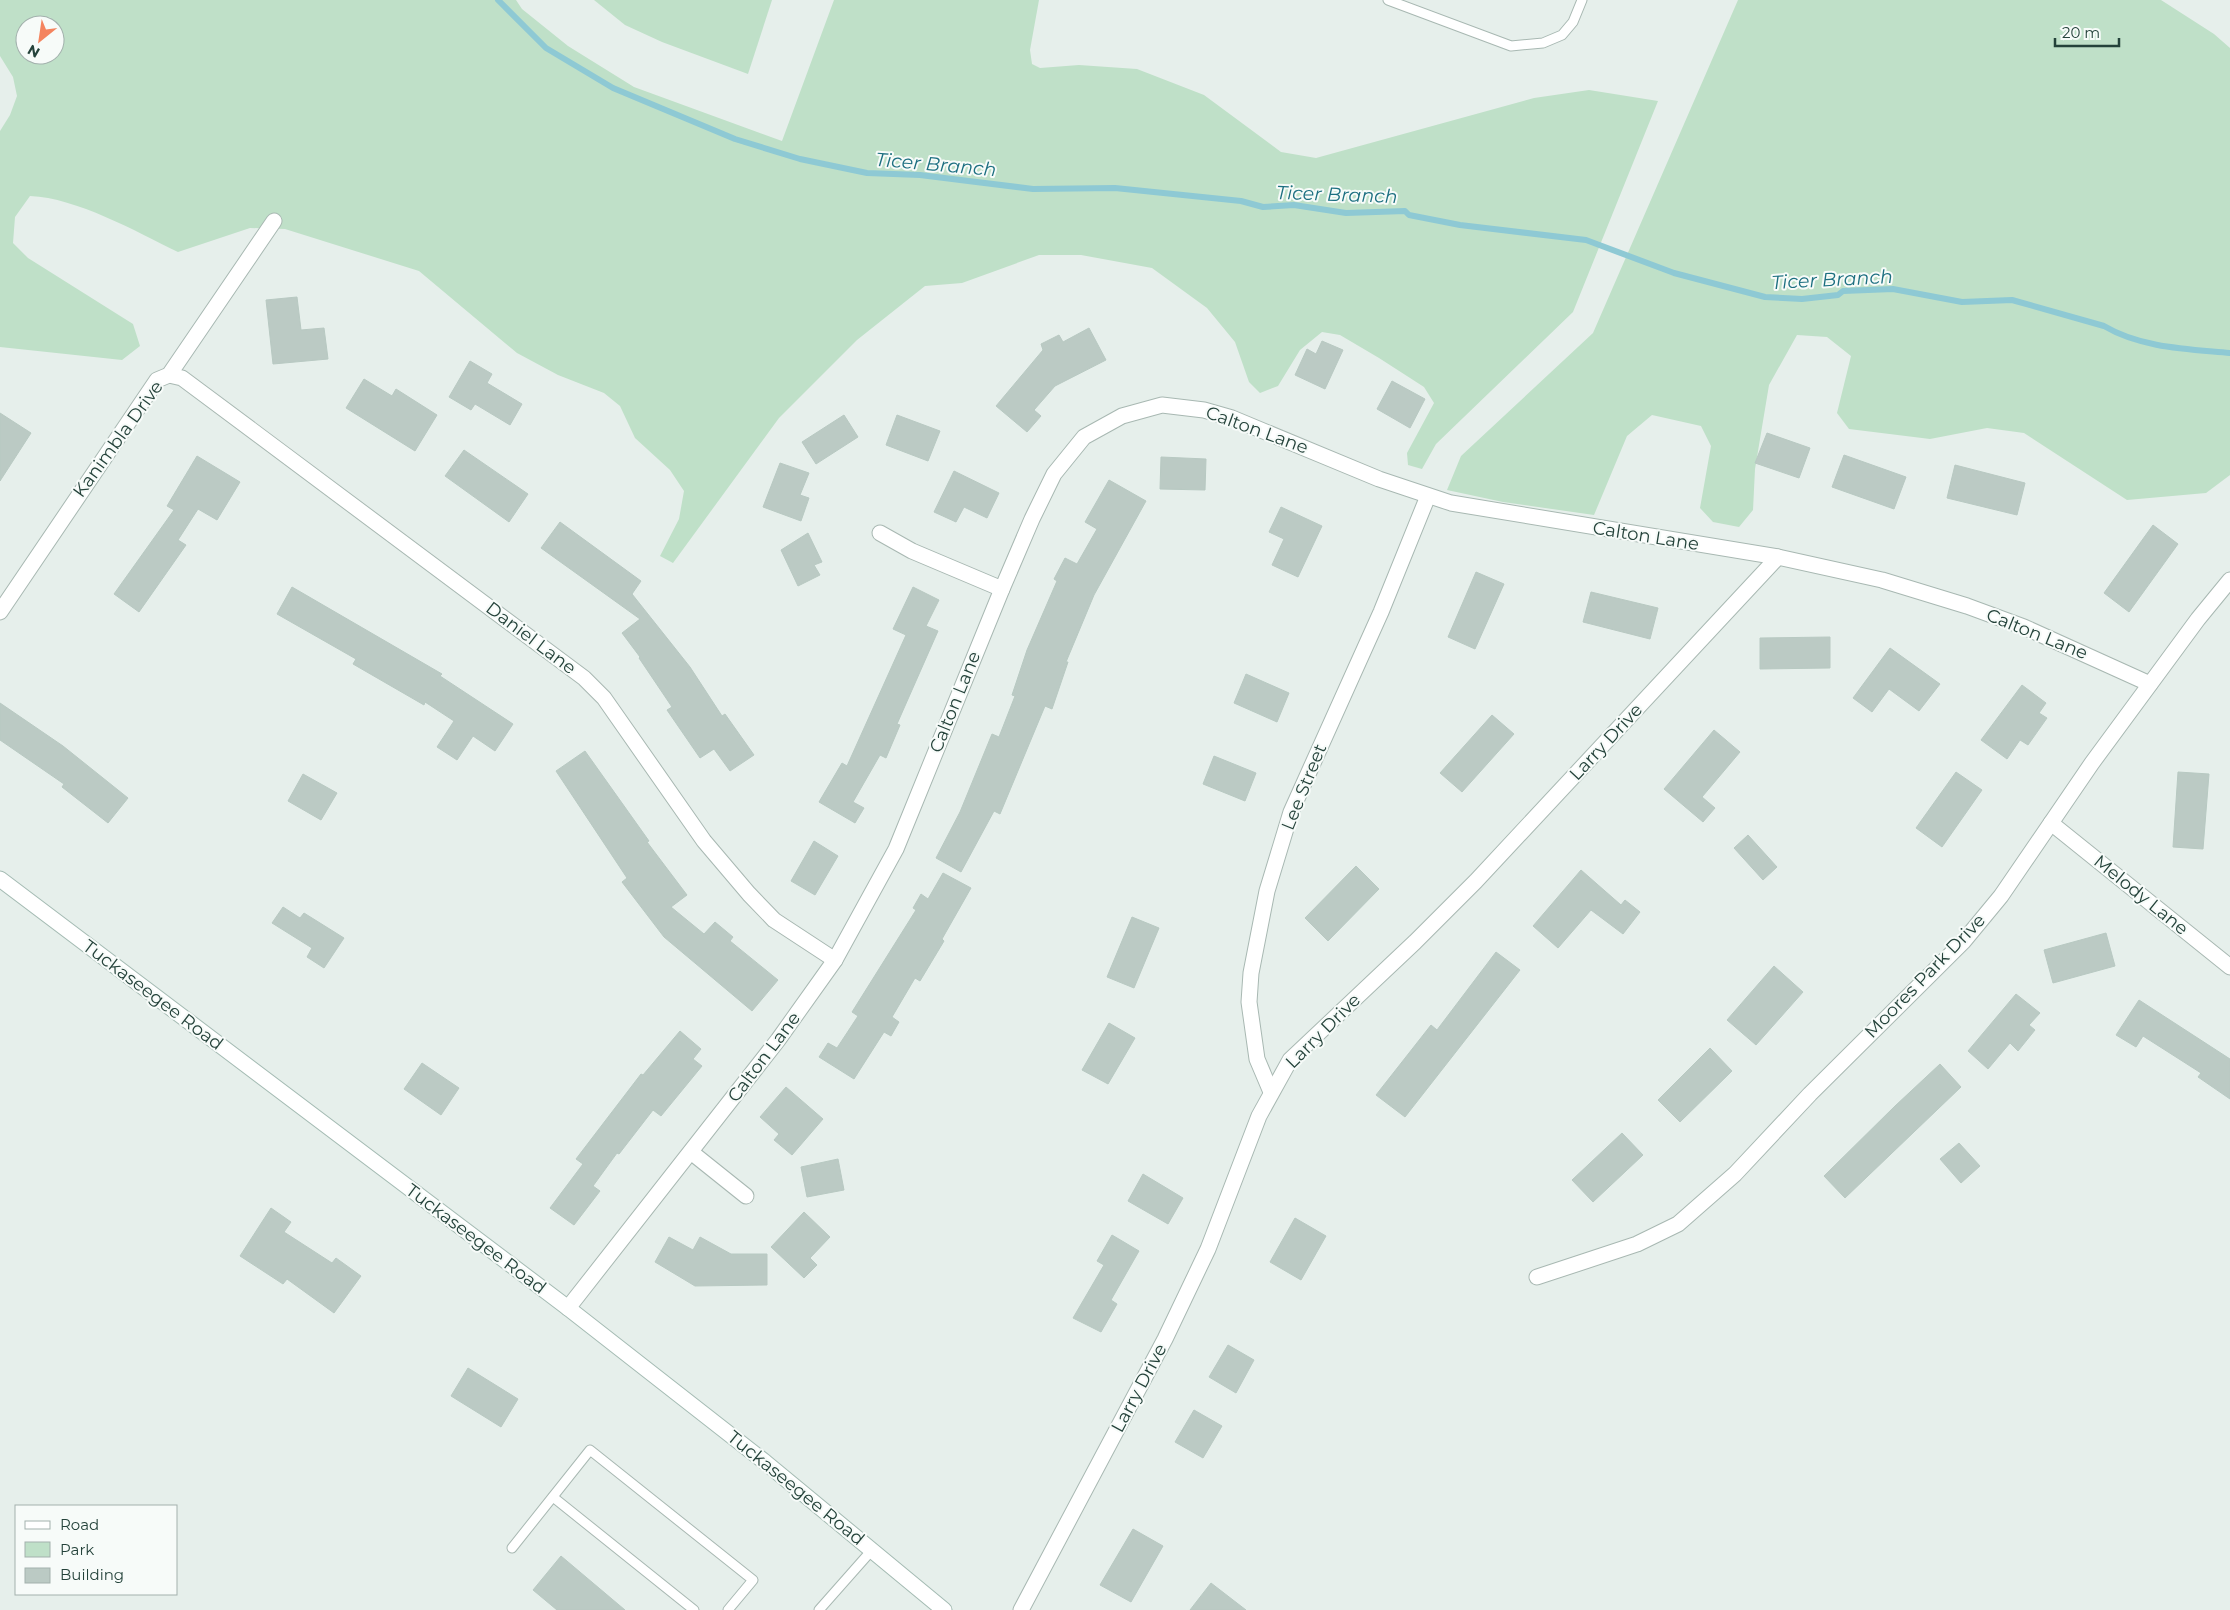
<svg xmlns="http://www.w3.org/2000/svg" width="2230" height="1610" font-family="Montserrat,sans-serif">
<style>
.green{fill:#bfe0c8;fill-rule:evenodd}
.lines{fill:none;stroke-linecap:round;stroke-linejoin:round}
.stream{stroke:#8ec9d4;stroke-width:6}
.building{fill:#bbcac4;stroke:#b8c9c2}
.lane-casing{stroke:#a8b8b2;stroke-width:11}
.street-casing{stroke:#a8b8b2;stroke-width:17}
.secondary-casing{stroke:#a4bbb3;stroke-width:17}
.lane{stroke:#fff;stroke-width:9}
.street{stroke:#fff;stroke-width:15}
.secondary{stroke:#fff;stroke-width:15}
.labels{text-anchor:middle;stroke-width:4;stroke-linejoin:round;paint-order:stroke}
.street-label{font-size:18px;fill:#24423a;stroke:#f7fbf9}
.water-label{font-size:19px;font-style:italic;fill:#1c6f80;stroke:#f7fbf9}
</style>
<rect width="100%" height="100%" fill="#e6efeb"/>
<!-- green -->
<g class="green">
<path d="M0 0H516L522 9 568 46 634 87 782 141 834 0H1039L1030 50 1032 64 1040 68 1079 65 1137 69 1204 95 1281 152 1316 158 1534 98 1589 90 1658 101 1573 312 1436 444 1422 469 1408 465 1407 453 1434 403 1424 387 1379 358 1340 335 1322 332 1300 350 1278 386 1260 393 1249 382 1235 342 1207 308 1152 268 1081 255H1039L962 283 925 286 857 340 779 418 673 563 660 556 679 519 684 491 670 470 635 438 620 406 604 393 558 375 517 353 419 271 285 229 250 228 178 252C135 231 77 198 30 196L15 217 13 243 28 258 133 324 140 346 122 360 0 347V131L10 115 17 96 13 77 0 56ZM25 25H55V55H25Z"/>
<path d="M594 0H772L748 74 662 42 625 25Z"/>
<path d="M1738 0H2161L2214 34 2230 48V475L2206 493 2127 500 2024 433 1987 428 1930 439 1849 429 1837 413 1851 356 1827 337 1797 335 1769 385 1755 469 1753 510 1739 527 1713 522 1700 508 1711 446 1701 426 1652 415 1627 436 1594 515 1503 502 1447 490 1461 456 1593 333Z"/>
</g>
<g class="lines">
<!-- stream -->
<path class="stream" d="M498 0 546 48 613 88 735 139 800 159 867 173 920 175 1033 189 1115 188 1241 201 1263 207 1294 205 1346 213 1405 211 1409 215 1460 225 1586 240 1674 273 1765 297 1802 299 1838 295 1843 291 1893 289 1962 302 2012 300 2104 326C2141 348 2188 349 2230 353"/>
</g>
<!-- building -->
<g class="building">
<path d="M297 297 301 330 324 328 328 359 273 364 266 300Z"/>
<path d="M1089 328 1106 360 1055 386 1034 410 1041 416 1027 432 996 406 1043 350 1041 344 1059 335 1063 342Z"/>
<path d="M1322 341 1343 350 1325 389 1295 375 1307 349 1316 354Z"/>
<path d="M470 361 492 374 487 383 522 404 510 425 475 404 471 410 449 397Z"/>
<path d="M364 379 392 396 396 389 437 415 415 451 346 408Z"/>
<path d="M1392 381 1425 399 1410 428 1377 409Z"/>
<path d="M0 413 31 433 0 481Z"/>
<path d="M844 415 858 437 816 464 802 442Z"/>
<path d="M897 415 940 431 928 461 886 445Z"/>
<path d="M1767 433 1810 448 1799 478 1755 463Z"/>
<path d="M464 450 528 494 509 522 445 476Z"/>
<path d="M1844 455 1906 477 1894 509 1832 487Z"/>
<path d="M197 456 240 482 217 520 198 509 178 540 186 545 139 612 114 594 174 510 167 506Z"/>
<path d="M1161 457 1206 459 1205 490 1160 489Z"/>
<path d="M780 463 809 473 800 495 809 498 801 521 763 507Z"/>
<path d="M1955 465 2025 483 2017 515 1947 498Z"/>
<path d="M954 471 999 493 987 518 964 507 956 522 934 512Z"/>
<path d="M1109 480 1146 501 1094 595 1066 662H1068L1052 709 1045 706 1000 814 994 811 961 872 936 858 960 812 992 734 999 737 1015 696 1012 695 1027 650 1057 581 1054 579 1065 558 1077 564 1097 529 1085 522Z"/>
<path d="M1281 507 1322 526 1298 577 1272 565 1284 539 1269 532Z"/>
<path d="M560 522 641 581 632 594 690 667 722 716 725 714 754 755 730 771 714 749 700 758 667 710 672 707 639 658 640 657 622 633 640 619 541 548Z"/>
<path d="M2153 525 2178 544 2129 612 2104 593Z"/>
<path d="M808 533 822 562 814 565 820 575 798 586 781 550Z"/>
<path d="M1476 572 1504 584 1475 649 1448 637Z"/>
<path d="M292 587 442 674 440 676 513 724 495 751 473 736 457 760 437 747 454 721 425 702 424 705 353 664 356 659 277 614Z"/>
<path d="M913 587 939 600 926 626 938 631 897 724 900 725 886 758 880 755 853 802 864 808 855 823 819 802 842 763 847 766 906 635 893 629Z"/>
<path d="M1591 592 1658 608 1650 639 1583 622Z"/>
<path d="M1830 637V668L1760 669V638Z"/>
<path d="M1890 648 1940 684 1919 711 1889 689 1872 712 1853 698Z"/>
<path d="M1246 674 1289 693 1277 722 1234 703Z"/>
<path d="M2022 685 2046 703 2039 713 2047 718 2028 745 2020 740 2007 759 1981 740Z"/>
<path d="M0 703 63 746 128 798 108 823 62 787 64 784 0 740Z"/>
<path d="M1492 715 1514 734 1462 792 1440 773Z"/>
<path d="M1714 730 1740 752 1702 797 1715 808 1703 822 1664 789Z"/>
<path d="M585 751 649 841 647 842 687 895 671 907 704 934 715 922 733 937 730 941 778 980 752 1011 664 937 622 882 627 878 556 771Z"/>
<path d="M1214 756 1256 773 1245 801 1203 784Z"/>
<path d="M1956 772 1982 790 1942 847 1916 828Z"/>
<path d="M2178 772 2209 774 2203 849 2173 847Z"/>
<path d="M303 774 337 793 321 820 288 801Z"/>
<path d="M1748 835 1777 867 1763 880 1734 848Z"/>
<path d="M814 841 838 856 815 895 791 881Z"/>
<path d="M1356 866 1379 889 1328 941 1305 918Z"/>
<path d="M1581 870 1621 905 1625 900 1640 912 1623 934 1591 910 1558 948 1533 926Z"/>
<path d="M943 873 971 888 942 939 944 941 920 981 915 978 892 1017 899 1022 891 1036 884 1032 854 1079 819 1057 828 1043 837 1048 858 1016 852 1012 916 910 913 908 921 894 928 899Z"/>
<path d="M283 907 300 918 304 913 344 938 324 968 307 957 312 948 272 923Z"/>
<path d="M1132 917 1159 928 1134 988 1107 977Z"/>
<path d="M2106 933 2115 966 2053 983 2044 950Z"/>
<path d="M1496 952 1520 970 1405 1117 1376 1095 1431 1025 1437 1030Z"/>
<path d="M1774 966 1803 992 1756 1045 1727 1020Z"/>
<path d="M2016 994 2040 1013 2029 1025 2035 1030 2018 1051 2010 1043 1988 1069 1968 1051Z"/>
<path d="M2139 1000 2230 1059V1099L2198 1077 2201 1073 2143 1036 2136 1047 2116 1035Z"/>
<path d="M1109 1023 1135 1038 1108 1084 1082 1070Z"/>
<path d="M680 1031 701 1049 693 1059 702 1066 661 1116 653 1110 619 1154 617 1153 593 1186 600 1191 574 1225 550 1208 583 1164 576 1159 641 1074 643 1075Z"/>
<path d="M1710 1048 1732 1071 1680 1122 1658 1100Z"/>
<path d="M422 1063 459 1088 441 1115 404 1089Z"/>
<path d="M1940 1064 1961 1087 1845 1198 1824 1176 1895 1106Z"/>
<path d="M786 1087 823 1119 792 1155 774 1140 779 1134 760 1117Z"/>
<path d="M1622 1133 1643 1155 1593 1202 1572 1180Z"/>
<path d="M1959 1143 1980 1166 1961 1183 1940 1159Z"/>
<path d="M838 1159 844 1190 807 1197 801 1167Z"/>
<path d="M1143 1174 1183 1198 1168 1224 1128 1201Z"/>
<path d="M271 1208 291 1222 284 1232 332 1263 336 1258 361 1276 334 1313 287 1279 283 1284 240 1256Z"/>
<path d="M804 1212 830 1237 810 1258 817 1265 804 1278 771 1247Z"/>
<path d="M1295 1218 1326 1236 1301 1280 1270 1262Z"/>
<path d="M1112 1235 1139 1251 1111 1300 1117 1304 1101 1332 1073 1318 1104 1265 1097 1261Z"/>
<path d="M669 1237 693 1250 700 1237 731 1254H767V1285L695 1286 655 1262Z"/>
<path d="M1228 1345 1254 1360 1236 1393 1209 1377Z"/>
<path d="M468 1368 518 1399 501 1427 451 1396Z"/>
<path d="M1194 1410 1222 1426 1203 1458 1175 1442Z"/>
<path d="M1133 1529 1163 1546 1131 1602 1100 1585Z"/>
<path d="M561 1556 625 1610H557L533 1590Z"/>
<path d="M1211 1583 1246 1610H1190Z"/>
</g>
<g class="lines">
<defs>
<g id="lane">
<path d="M1388 0 1511 46 1543 43 1562 35 1573 22 1582 0"/>
<path d="M553 1497 694 1610"/>
<path d="M512 1548 590 1450 753 1580 728 1610"/>
<path d="M819 1610 872 1550"/>
</g>
<g id="street">
<path d="M169 375 182 378 584 678 604 698 704 841 749 894 774 920 835 960"/>
<path d="M880 533 912 551 1002 589"/>
<path d="M0 612 157 380 169 375 274 221"/>
<path d="M2051 823 2230 967"/>
<path d="M1271 1092 1257 1059 1249 1002 1251 973 1267 891 1291 812 1381 612 1428 496"/>
<path d="M691 1152 746 1196"/>
<path d="M1537 1277 1637 1244 1678 1224 1735 1174 1810 1094 1963 942 2001 896 2092 763 2198 619 2230 580"/>
<path d="M568 1308 778 1040 835 960 896 849 1002 589 1032 519 1054 474 1084 437 1122 416 1162 405 1204 410 1232 418 1379 479 1451 503 1778 557 1882 580 1967 606 2024 627 2150 684"/>
<path d="M1021 1610 1165 1339 1208 1249 1259 1116 1290 1060 1415 942 1476 881 1778 557"/>
</g>
<path id="secondary" d="M0 879 568 1308 765 1462 944 1610"/>
</defs>
<!-- lane casing -->
<use href="#lane" class="lane-casing"/>
<!-- street casing -->
<use href="#street" class="street-casing"/>
<!-- secondary casing -->
<use href="#secondary" class="secondary-casing"/>
<!-- lane -->
<use href="#lane" class="lane"/>
<!-- street -->
<use href="#street" class="street"/>
<!-- secondary -->
<use href="#secondary" class="secondary"/>
</g>
<g class="labels">
<!-- street labels -->
<g class="street-label">
<text transform="translate(1257 430) rotate(20)" y="6">Calton Lane</text>
<text transform="translate(118 439) rotate(-54)" y="6">Kanimbla Drive</text>
<text transform="translate(1646 536) rotate(9)" y="6">Calton Lane</text>
<text transform="translate(2037 634) rotate(22)" y="6">Calton Lane</text>
<text transform="translate(531 638) rotate(37)" y="6">Daniel Lane</text>
<text transform="translate(955 702) rotate(-68)" y="6">Calton Lane</text>
<text transform="translate(1606 742) rotate(-47)" y="6">Larry Drive</text>
<text transform="translate(1304 787) rotate(-68)" y="6">Lee Street</text>
<text transform="translate(2141 895) rotate(39)" y="6">Melody Lane</text>
<text transform="translate(1925 976) rotate(-46)" y="6">Moores Park Drive</text>
<text transform="translate(153 995) rotate(37)" y="6">Tuckaseegee Road</text>
<text transform="translate(1323 1031) rotate(-45)" y="6">Larry Drive</text>
<text transform="translate(764 1057) rotate(-53)" y="6">Calton Lane</text>
<text transform="translate(476 1239) rotate(37)" y="6">Tuckaseegee Road</text>
<text transform="translate(1139 1388) rotate(-62)" y="6">Larry Drive</text>
<text transform="translate(796 1488) rotate(39)" y="6">Tuckaseegee Road</text>
</g>
<!-- water labels -->
<g class="water-label">
<text transform="translate(936 164) rotate(5)" y="7">Ticer Branch</text>
<text transform="translate(1337 194) rotate(2)" y="7">Ticer Branch</text>
<text transform="translate(1832 279) rotate(-3)" y="7">Ticer Branch</text>
</g>
</g>
<!-- legend -->
<rect x="15" y="1505" width="162" height="90" fill="#f7fbf9" stroke="#a3b1ad"/>
<rect x="25" y="1521" width="25" height="8" fill="#ffffff" stroke="#a3b1ad"/>
<text x="60" y="1530" font-size="15" fill="#24423a">Road</text>
<rect x="25" y="1542" width="25" height="15" fill="#bfe0c8" stroke="#a3b1ad"/>
<text x="60" y="1555" font-size="15" fill="#24423a">Park</text>
<rect x="25" y="1568" width="25" height="15" fill="#bbcac4" stroke="#a3b1ad"/>
<text x="60" y="1580" font-size="15" fill="#24423a">Building</text>
<!-- north arrow -->
<g transform="translate(40 40) rotate(210)"><circle r="24" fill="#f7fbf9" stroke="#a3b1ad"/>
<path d="M0-4L9 19L0 12L-9 19Z" fill="#f4845f"/>
<text y="-8" font-size="14" font-weight="bold" text-anchor="middle" fill="#24423a">N</text>
</g>
<!-- scale -->
<path d="M2055 38v8h64v-8" fill="none" stroke="#24423a" stroke-width="2.5"/>
<text x="2062" y="38" font-size="15" fill="#24423a" stroke="#f7fbf9" stroke-width="4" paint-order="stroke">20 m</text>
</svg>
